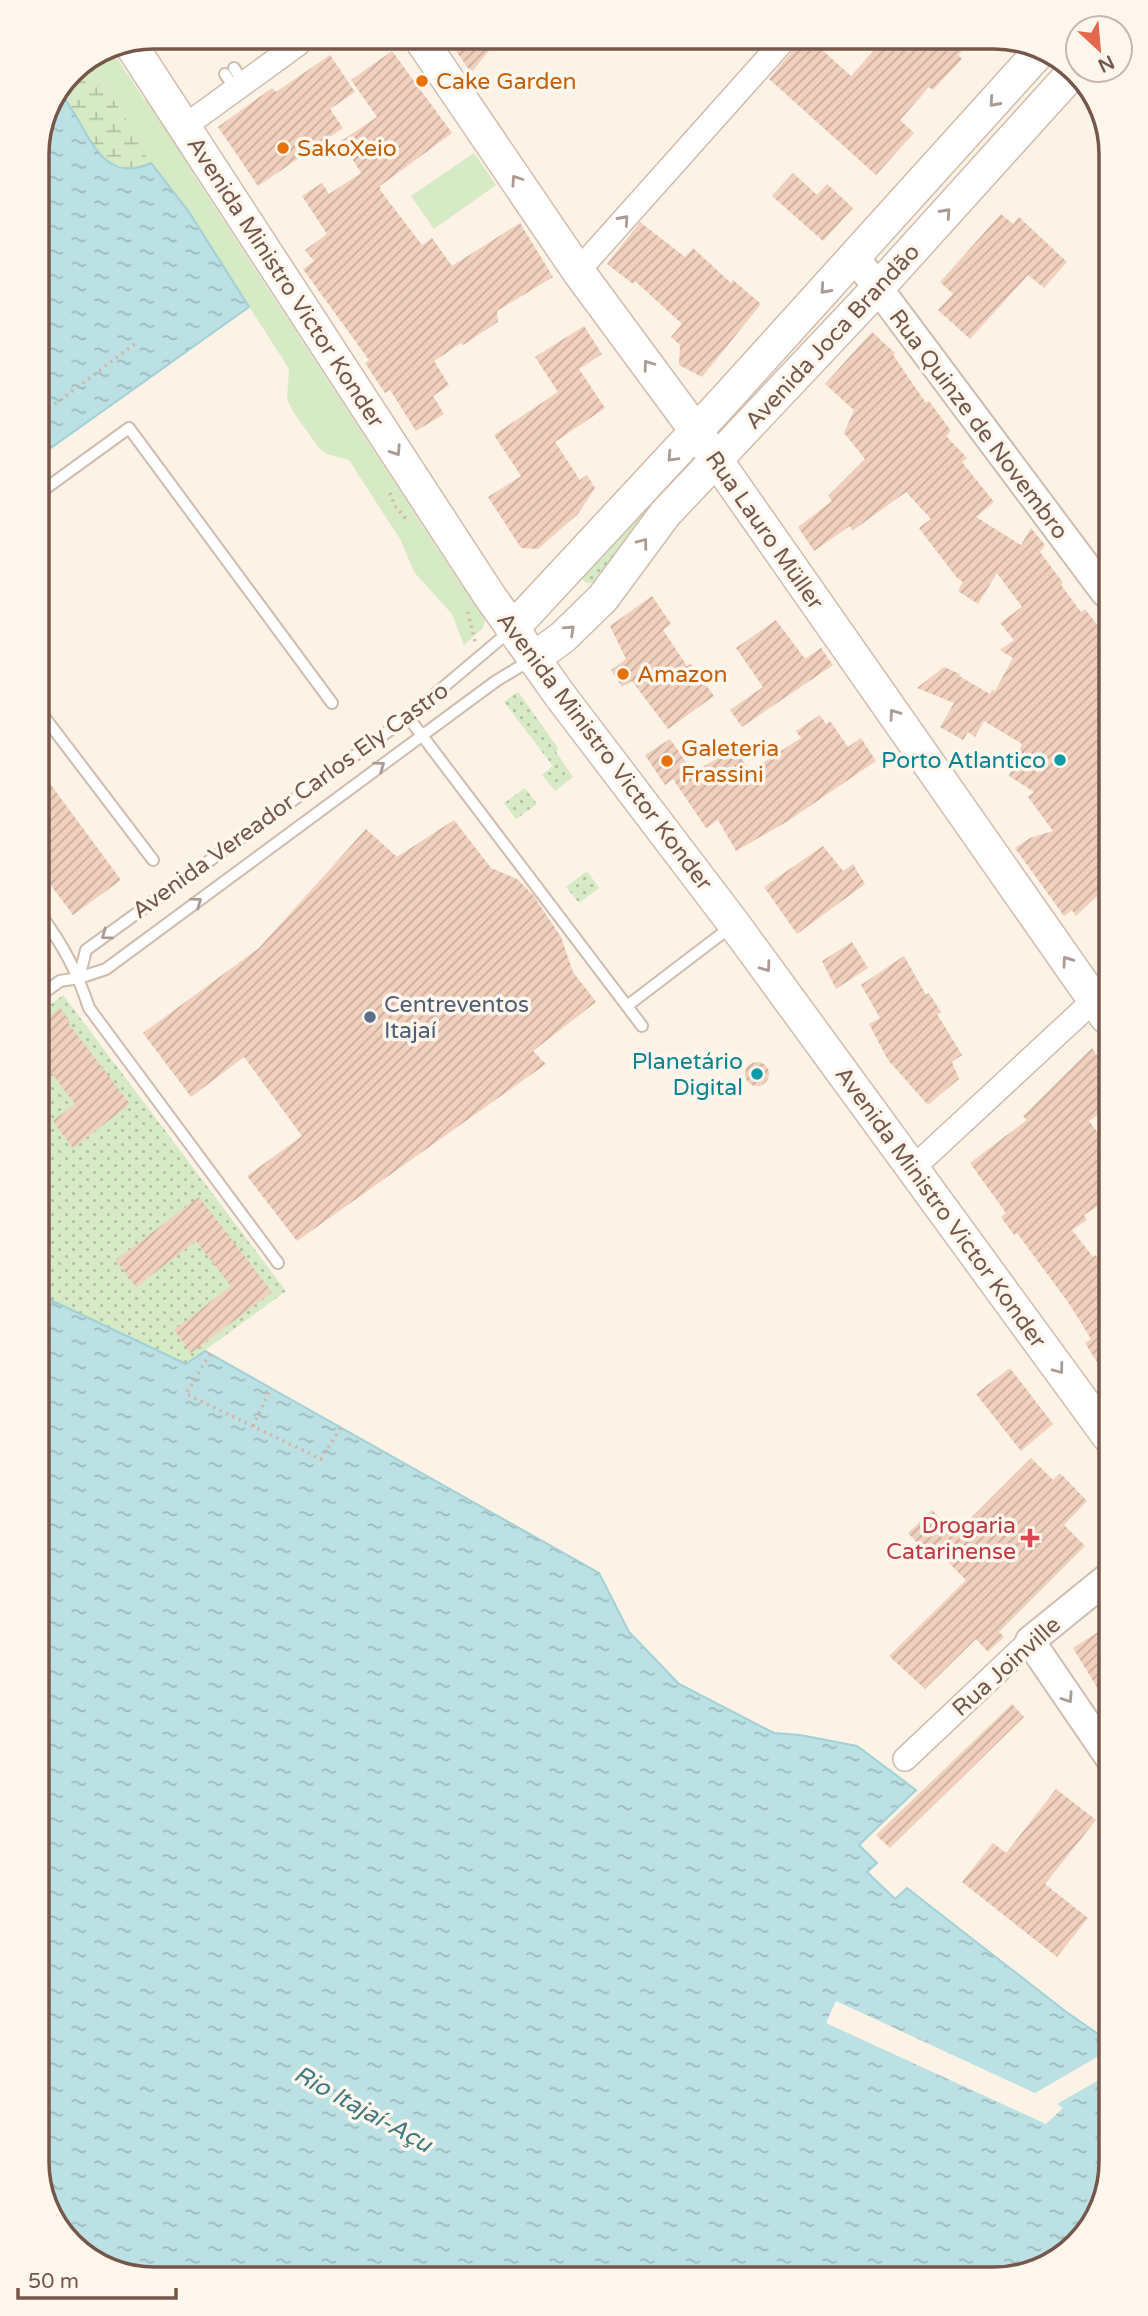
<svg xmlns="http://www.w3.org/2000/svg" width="1148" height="2316" font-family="'Varela Round',sans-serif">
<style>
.grass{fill:url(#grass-dots)}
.wetland{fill:url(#wetland-marsh)}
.park{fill:#d5eac5}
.water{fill:url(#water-ripples);stroke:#a1d1d7;stroke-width:2}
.pier{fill:#fcf2e6}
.building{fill:url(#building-hatch)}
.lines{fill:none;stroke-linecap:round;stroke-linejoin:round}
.service-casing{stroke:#d0bcaf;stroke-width:14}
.minor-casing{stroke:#d0bcaf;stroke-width:26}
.tertiary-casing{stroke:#d0bcaf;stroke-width:32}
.secondary-casing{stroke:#d2bcad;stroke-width:35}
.path{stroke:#d6b3a1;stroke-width:3.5;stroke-dasharray:2 5;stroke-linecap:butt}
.service{stroke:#fff;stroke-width:10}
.minor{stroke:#fff;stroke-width:23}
.tertiary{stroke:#fff;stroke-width:28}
.secondary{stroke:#fff;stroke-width:32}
.oneway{stroke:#ac9b93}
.food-dot{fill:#e8710a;stroke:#fff7ed;stroke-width:2.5}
.culture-dot{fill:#0f9aa8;stroke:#fff7ed;stroke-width:2.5}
.service-dot{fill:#5c6f8a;stroke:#fff7ed;stroke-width:2.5}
.health-dot{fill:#e0444e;stroke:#fff7ed;stroke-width:2.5}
.labels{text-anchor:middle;stroke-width:7;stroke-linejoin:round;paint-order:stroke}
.food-label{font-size:23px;fill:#c56008;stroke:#fff7ed;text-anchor:start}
.street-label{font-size:23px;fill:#75584b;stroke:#fff7ed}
.culture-label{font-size:23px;fill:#0d838f;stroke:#fff7ed;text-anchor:end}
.service-label{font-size:23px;fill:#4e5e75;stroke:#fff7ed;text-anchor:start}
.health-label{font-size:23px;fill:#be3a42;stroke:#fff7ed;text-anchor:end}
.water-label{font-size:24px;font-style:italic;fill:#427a81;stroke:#fff7ed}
.rim{fill:none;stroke:#75584b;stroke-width:3.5}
</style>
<defs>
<pattern id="grass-dots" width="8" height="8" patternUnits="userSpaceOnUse" patternTransform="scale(1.75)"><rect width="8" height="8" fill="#d5eac5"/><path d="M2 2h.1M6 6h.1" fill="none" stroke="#b1c0a2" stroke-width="1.8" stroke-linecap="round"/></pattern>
<pattern id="wetland-marsh" width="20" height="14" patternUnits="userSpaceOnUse" patternTransform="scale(1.75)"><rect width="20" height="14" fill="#d5eac5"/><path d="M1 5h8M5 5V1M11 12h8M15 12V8" fill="none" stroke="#b1c0a2"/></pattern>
<pattern id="water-ripples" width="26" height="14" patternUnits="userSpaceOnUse" patternTransform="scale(1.75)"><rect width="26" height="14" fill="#bbe1e5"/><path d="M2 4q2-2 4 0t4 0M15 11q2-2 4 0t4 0" fill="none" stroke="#9db9bc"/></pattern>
<pattern id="building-hatch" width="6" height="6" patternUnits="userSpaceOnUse" patternTransform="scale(1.75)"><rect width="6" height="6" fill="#f1d0be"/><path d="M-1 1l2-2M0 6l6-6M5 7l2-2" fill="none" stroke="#c8ac9c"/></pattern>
</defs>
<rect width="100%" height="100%" fill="#fcf2e6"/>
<!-- grass -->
<g class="grass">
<path d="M691 459 694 463 599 583H586L579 574Z"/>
<path d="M516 693H519L558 748 556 752 573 777 555 791 542 775 553 766 504 702Z"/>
<path d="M525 788 537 804 516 819 504 803Z"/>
<path d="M587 871 599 888 579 903 566 887Z"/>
<path d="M63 995 286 1291 186 1364 42 1296 41 1012Z"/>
</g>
<!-- wetland -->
<path class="wetland" d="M87 60 125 117 151 163C105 185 76 127 62 92L71 71Z"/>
<!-- park -->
<g class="park">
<path d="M109 46 144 99 152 100 195 166 194 175 464 589 473 592 486 617 483 628 464 645 452 614 414 572 400 539 349 460 327 454 319 448 294 413 287 399 289 369 189 212 142 151 125 117 87 60Z"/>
<path d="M474 153 496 185 434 229 411 196Z"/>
</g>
<!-- water -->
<g class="water">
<path d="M62 92C65 101 71 108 76 116 93 146 109 183 151 163L189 212 249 307 38 457 37 147Z"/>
<path d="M42 1296 186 1364 205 1351 599 1573 629 1632 679 1684 774 1733 800 1735 857 1746 916 1790 859 1845 877 1863 867 1872 895 1899 907 1888 1065 2011 1111 2043V2162L1091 2227 1038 2270 147 2279 83 2255 46 2206Z"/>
</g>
<!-- pier -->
<path class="pier" d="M836 2001 1035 2093 1111 2049V2073L1057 2104 1063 2108 1046 2124 826 2023Z"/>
<!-- building -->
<g class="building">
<path d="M974 37 958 55 962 59 933 90 929 87 900 120 914 133 876 175 769 79 795 48 799 39H810L851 76 885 38Z"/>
<path d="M450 42H496L471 73Z"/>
<path d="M392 51 452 133 380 186V190L422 245 432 238 452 266 520 223 553 277 497 311 498 322 463 345 461 343 434 361 449 385 433 396 444 414 416 431 390 390 385 393 365 363 369 360 303 269 314 261 305 250 327 234 302 196 322 183 329 194 361 173 341 141 377 117 351 80Z"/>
<path d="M330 55 355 92 330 109 343 128 258 186 218 127 272 88 276 92Z"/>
<path d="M793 173 817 195 827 184 853 208 823 241 772 196Z"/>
<path d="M1001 214 1013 224 1019 217 1067 262 1044 288 1028 275 970 339 938 310 953 294 940 282Z"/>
<path d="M640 222 685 257 693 248 731 283 733 280 761 304 702 377 679 365 680 345 671 337 682 324 635 281 633 284 607 264Z"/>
<path d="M584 326 602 354 579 369 605 408 555 442 580 480 587 475 595 488 578 514 538 549 521 548 488 497 521 476 494 435 558 392 535 357Z"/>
<path d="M872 332 895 353 893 355 926 403 929 401 951 431 946 436 967 458 962 462 994 502 976 517 1021 545 1031 528 1045 545 1040 552 1063 583 1061 585 1081 612 1085 609 1105 635 1106 888 1076 916 1072 910 1064 916 1015 848 1030 838 1053 831 1028 797 1034 792 1009 776 1022 744 984 721 975 737 968 732 963 740 940 727 954 703 917 688 944 667 960 674 959 676 990 694 992 690 995 691 1013 658 1000 650 1014 640 1000 623 1022 607 997 573 978 604 958 591 963 582 957 578 919 528 931 519 906 492 852 531 850 526 814 551 798 527 832 501 828 496 865 459 844 433 854 410 825 384Z"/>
<path d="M652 596 671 624 663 630 687 666 691 664 714 696 668 729 632 681 622 687 611 670 626 659 610 626Z"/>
<path d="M776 620 805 659 821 648 833 665 742 727 730 710 763 687 736 648Z"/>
<path d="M820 715 826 724 830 721 848 747 861 738 876 761 788 821 736 851 718 820 706 828 673 779 665 785 645 755 670 739 693 772 735 749 750 771 801 738 796 731Z"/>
<path d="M40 770 121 880 73 915 40 871Z"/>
<path d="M454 820 491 868 517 879 533 895 561 937 573 972 596 1002 533 1051 546 1064 297 1241 247 1176 302 1136 244 1057 191 1097 143 1033 259 948 366 829 397 857Z"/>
<path d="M823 846 843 871 853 864 865 884 797 934 764 887Z"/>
<path d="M852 942 868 968 836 989 822 961Z"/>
<path d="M904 956 926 995 929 993 941 1012 937 1014 962 1055 952 1062 959 1079 928 1105 888 1060 869 1024 880 1018 861 985Z"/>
<path d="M60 1008 70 1022 68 1023 130 1104 73 1148 53 1121 75 1104 41 1059V1023Z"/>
<path d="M1092 1048 1107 1069V1108L1089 1121 1107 1145V1200L1084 1215 1087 1220 1072 1230 1093 1257 1096 1255 1107 1274 1108 1366 1103 1358 1097 1362 1085 1343 1091 1339 1070 1305 1017 1233 1014 1235 1001 1217 1006 1213 970 1163 1027 1120 1023 1116Z"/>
<circle cx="757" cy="1074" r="12"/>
<path d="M199 1197 272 1292 191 1353 174 1330 231 1286 196 1241 136 1287 116 1260Z"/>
<path d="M1010 1368 1053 1424 1021 1451 976 1394Z"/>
<path d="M1031 1458 1053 1480 1060 1473 1087 1501 1064 1525 1085 1546 999 1632 1004 1637 988 1652 976 1639 925 1689 889 1656 966 1580 942 1556 935 1562 908 1533 932 1510 955 1534Z"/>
<path d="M1109 1625V1707L1073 1648Z"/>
<path d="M1012 1704 1024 1717 890 1848 876 1835Z"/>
<path d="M1056 1789 1096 1820 1045 1884 1088 1918 1057 1957 962 1882 993 1843 1006 1853Z"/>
</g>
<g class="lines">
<defs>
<g id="service">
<path d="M234 68 244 83"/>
<path d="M225 74 235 89"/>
<path d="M38 494 129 428 332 703"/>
<path d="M39 710 153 860"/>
<path d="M408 717 642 1026"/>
<path d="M40 914C63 945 77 971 89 1008L278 1263"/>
<path d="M79 978 86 950 408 717 511 630"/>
<path d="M41 995 60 981 79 978 106 969 496 681 529 661"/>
<path d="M627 1006 732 926"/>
</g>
<g id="minor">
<path d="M185 126 298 44"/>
<path d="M578 271 785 39"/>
<path d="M912 1169 1106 989"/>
<path d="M905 1759 1030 1641"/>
</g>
<g id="tertiary">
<path d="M854 256 1105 592"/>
<path d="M1109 1577 1030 1641 1110 1758"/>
</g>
<g id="secondary">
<path d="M423 43 578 271 696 431 1106 1017"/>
<path d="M131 45 489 595 559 694 734 924 1108 1436"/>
<path d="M512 629 723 402 1040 51"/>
<path d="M533 659 563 637 603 598 665 514 878 288 1073 72"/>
</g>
</defs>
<!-- service casing -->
<use href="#service" class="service-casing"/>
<!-- minor casing -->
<use href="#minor" class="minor-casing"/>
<!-- tertiary casing -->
<use href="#tertiary" class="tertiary-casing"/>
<!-- secondary casing -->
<use href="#secondary" class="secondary-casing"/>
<!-- path -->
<g class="path">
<path d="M38 417 136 343"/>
<path d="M390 493 395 506 406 519"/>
<path d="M468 612 475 642"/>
<path d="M210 1354 186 1394 321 1459 341 1427"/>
<path d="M253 1426 271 1388"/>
</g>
<!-- service -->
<use href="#service" class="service"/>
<!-- minor -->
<use href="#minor" class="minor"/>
<!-- tertiary -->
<use href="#tertiary" class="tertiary"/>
<!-- secondary -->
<use href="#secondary" class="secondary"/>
</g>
<!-- one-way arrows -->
<defs><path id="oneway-chevron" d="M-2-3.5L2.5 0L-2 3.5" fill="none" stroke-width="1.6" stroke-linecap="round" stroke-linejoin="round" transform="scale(1.75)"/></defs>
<g class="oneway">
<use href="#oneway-chevron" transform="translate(994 102) rotate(132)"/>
<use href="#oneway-chevron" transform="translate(516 180) rotate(-124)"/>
<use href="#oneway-chevron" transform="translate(946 213) rotate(-48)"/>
<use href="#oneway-chevron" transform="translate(624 220) rotate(-48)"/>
<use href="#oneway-chevron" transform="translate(825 289) rotate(132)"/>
<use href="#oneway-chevron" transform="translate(648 365) rotate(-126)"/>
<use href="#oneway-chevron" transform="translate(396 451) rotate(57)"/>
<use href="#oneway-chevron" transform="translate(672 457) rotate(133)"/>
<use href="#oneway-chevron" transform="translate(643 543) rotate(-53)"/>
<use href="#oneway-chevron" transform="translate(570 630) rotate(-43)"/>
<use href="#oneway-chevron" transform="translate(894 714) rotate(-125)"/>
<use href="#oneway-chevron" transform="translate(380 766) rotate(-36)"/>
<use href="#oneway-chevron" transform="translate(197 902) rotate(-36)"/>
<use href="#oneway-chevron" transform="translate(106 935) rotate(144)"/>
<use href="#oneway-chevron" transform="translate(1067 961) rotate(-125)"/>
<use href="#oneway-chevron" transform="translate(766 967) rotate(54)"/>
<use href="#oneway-chevron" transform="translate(1059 1369) rotate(53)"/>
<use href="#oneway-chevron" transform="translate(1068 1698) rotate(56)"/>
</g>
<!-- markers -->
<g class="food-dot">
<circle cx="422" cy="81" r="7"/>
<circle cx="283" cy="148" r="7"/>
<circle cx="623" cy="674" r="7"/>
<circle cx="667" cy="761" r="7"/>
</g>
<g class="culture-dot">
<circle cx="1060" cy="760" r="7"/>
<circle cx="757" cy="1074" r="7"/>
</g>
<circle class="service-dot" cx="370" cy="1017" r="7"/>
<path class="health-dot" d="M1026.5 1527.5h7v7h7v7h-7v7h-7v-7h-7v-7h7z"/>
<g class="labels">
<!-- food labels -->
<g class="food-label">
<text x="436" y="89">Cake Garden</text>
<text x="297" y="156">SakoXeio</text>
<text x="637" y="682">Amazon</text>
<text x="681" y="756">Galeteria<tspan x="681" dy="26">Frassini</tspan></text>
</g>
<!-- street labels -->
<g class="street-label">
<text transform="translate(286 282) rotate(57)" y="8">Avenida Ministro Victor Konder</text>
<text transform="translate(832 336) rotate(-47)" y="8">Avenida Joca Brandão</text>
<text transform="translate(979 424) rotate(53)" y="8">Rua Quinze de Novembro</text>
<text transform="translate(765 530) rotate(55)" y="8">Rua Lauro Müller</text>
<text transform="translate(605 751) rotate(53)" y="8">Avenida Ministro Victor Konder</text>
<text transform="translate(290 800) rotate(-36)" y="8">Avenida Vereador Carlos Ely Castro</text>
<text transform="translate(941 1207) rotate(54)" y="8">Avenida Ministro Victor Konder</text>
<text transform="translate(1006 1666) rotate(-42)" y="8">Rua Joinville</text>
</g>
<!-- culture labels -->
<g class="culture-label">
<text x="1046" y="768">Porto Atlantico</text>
<text x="743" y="1069">Planetário<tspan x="743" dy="26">Digital</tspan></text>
</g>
<!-- service labels -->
<g class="service-label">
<text x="384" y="1012">Centreventos<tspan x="384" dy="26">Itajaí</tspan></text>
</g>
<!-- health labels -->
<g class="health-label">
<text x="1016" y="1533">Drogaria<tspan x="1016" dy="26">Catarinense</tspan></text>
</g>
<!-- water labels -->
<g class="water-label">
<text transform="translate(363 2109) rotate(29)" y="8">Rio Itajaí-Açu</text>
</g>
</g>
<!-- crop -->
<path d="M0 0H1148V2316H0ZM154 49H994A105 105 0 0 1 1099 154V2162A105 105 0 0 1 994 2267H154A105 105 0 0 1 49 2162V154A105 105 0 0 1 154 49Z" fill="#fff7ed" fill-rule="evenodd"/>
<path class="rim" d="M154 49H994A105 105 0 0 1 1099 154V2162A105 105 0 0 1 994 2267H154A105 105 0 0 1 49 2162V154A105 105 0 0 1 154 49Z"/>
<!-- north arrow -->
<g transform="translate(1099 49) rotate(154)"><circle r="33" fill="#fff7ed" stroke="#c8b7ac" stroke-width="2"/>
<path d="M0-5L12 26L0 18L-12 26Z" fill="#e3684e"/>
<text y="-10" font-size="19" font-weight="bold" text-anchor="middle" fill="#75584b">N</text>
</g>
<!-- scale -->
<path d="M18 2288v10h158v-10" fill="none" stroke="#75584b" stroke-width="3.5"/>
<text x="28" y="2288" font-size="21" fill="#75584b" stroke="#fff7ed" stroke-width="5" paint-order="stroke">50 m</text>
</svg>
